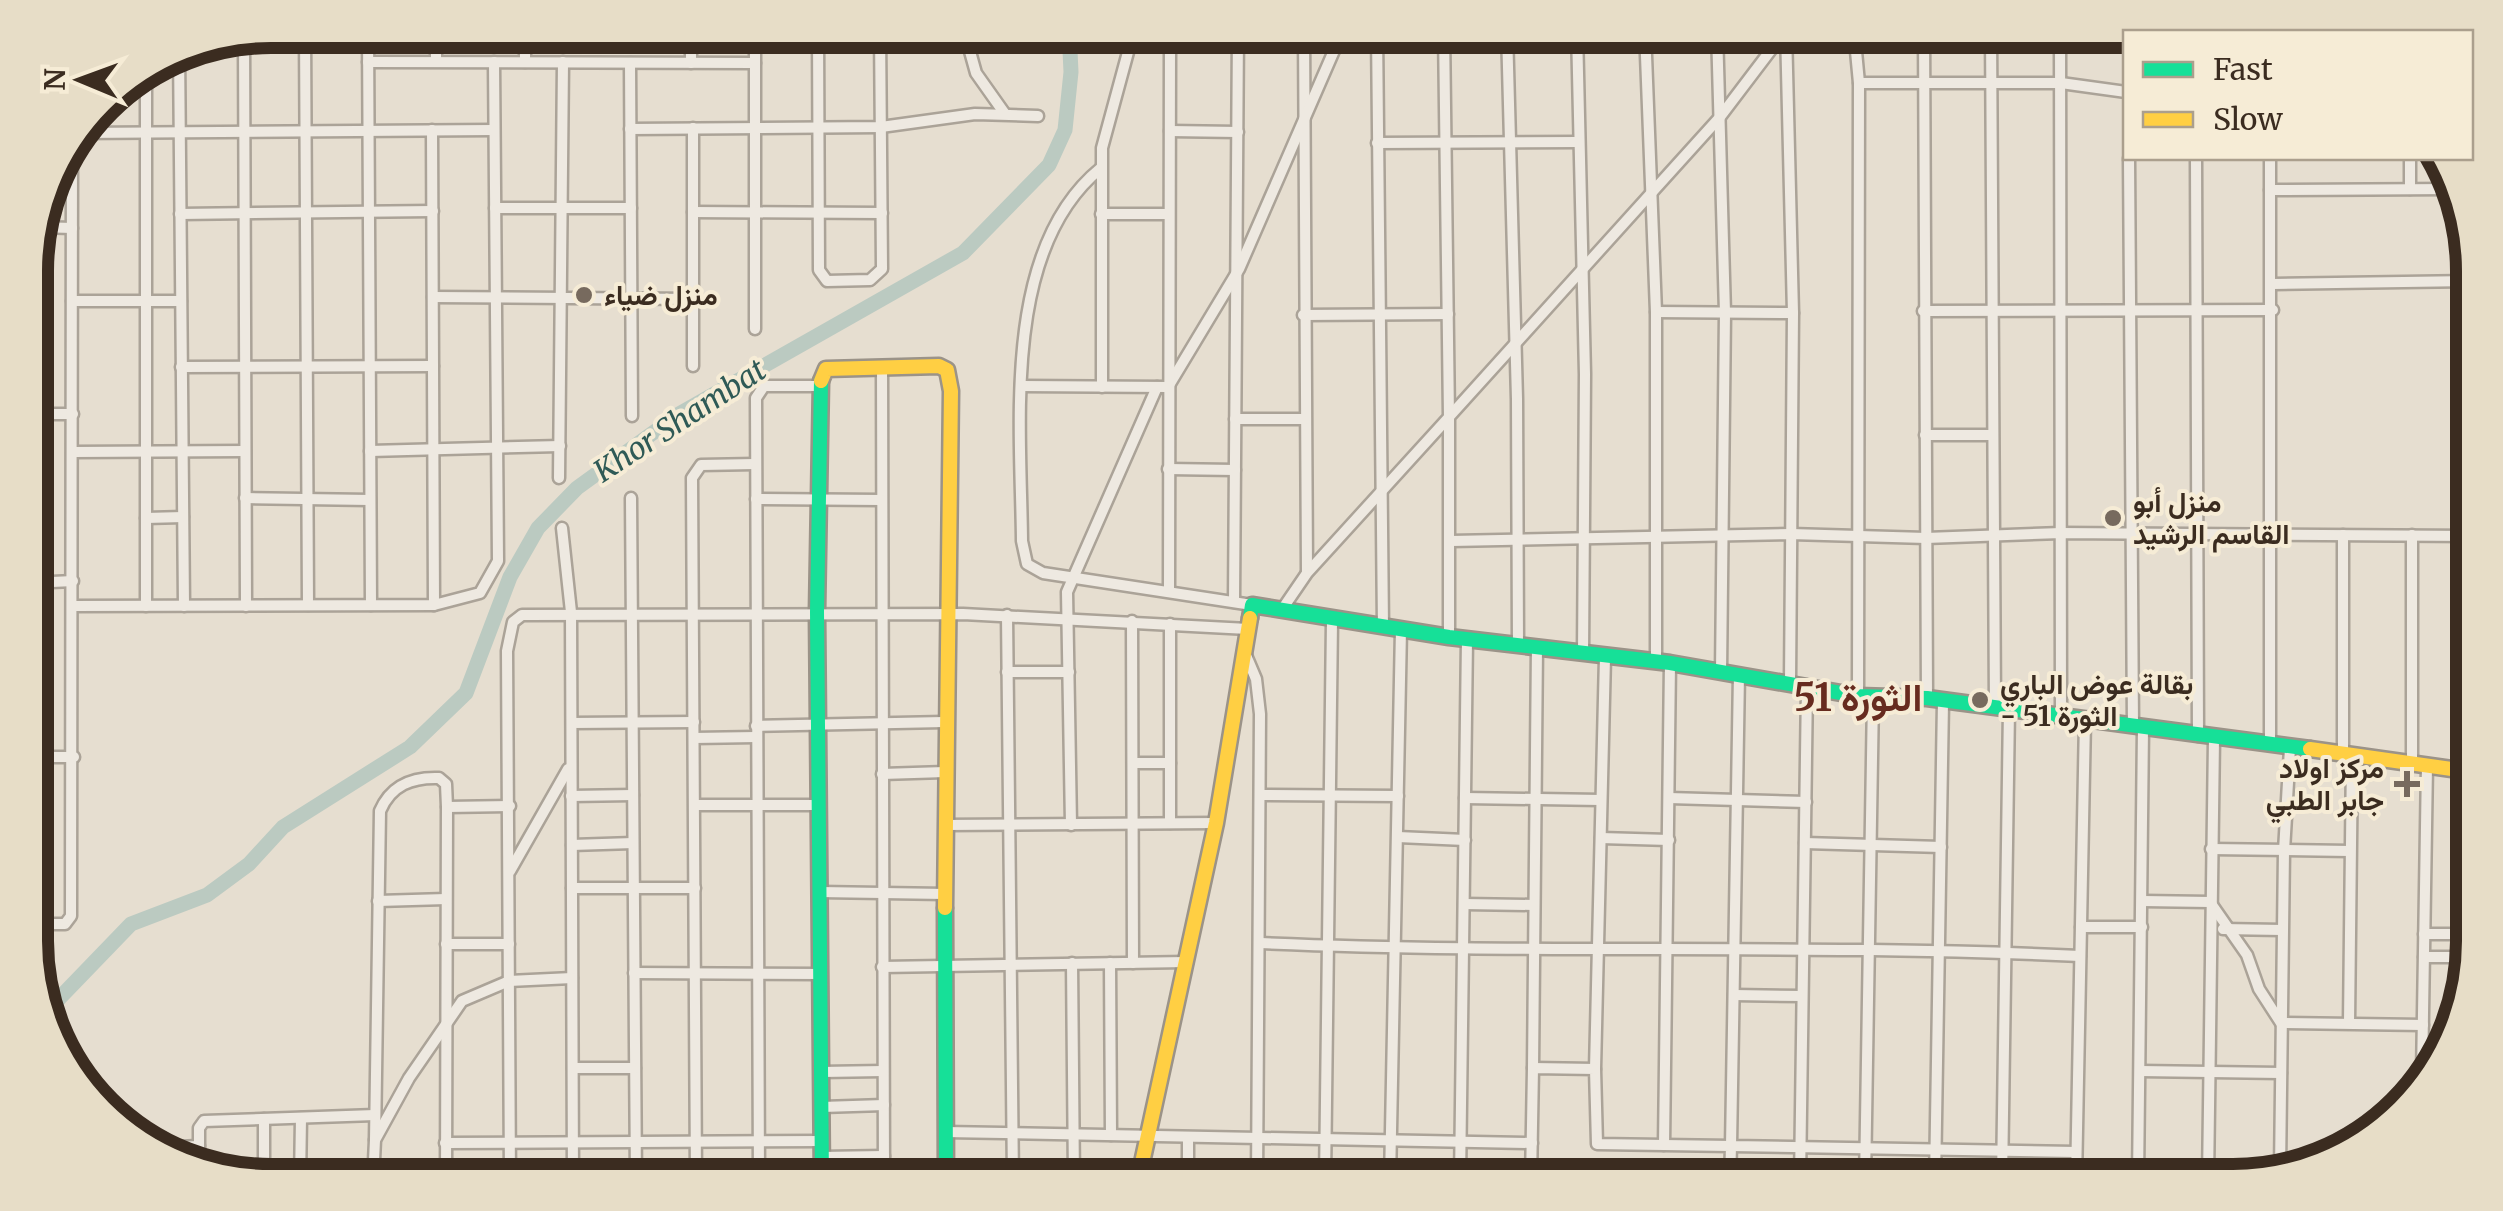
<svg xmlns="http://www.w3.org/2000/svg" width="2503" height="1211" font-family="Merriweather,Vazirmatn,serif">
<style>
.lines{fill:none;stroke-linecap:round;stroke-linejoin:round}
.river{stroke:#bbcac1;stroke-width:15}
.street-casing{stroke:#aba398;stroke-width:15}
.fast-casing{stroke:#9b9388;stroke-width:19}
.slow-casing{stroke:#9b9388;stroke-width:19}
.street{stroke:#eee9e1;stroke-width:10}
.fast{stroke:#16e098;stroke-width:14}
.slow{stroke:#ffcf43;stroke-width:14}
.poi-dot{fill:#776a5e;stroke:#f6ecd6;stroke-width:4}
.labels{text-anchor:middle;stroke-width:8;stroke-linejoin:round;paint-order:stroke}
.poi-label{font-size:28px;font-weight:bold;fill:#3b2c20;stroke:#f6ecd6;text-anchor:start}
.water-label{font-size:30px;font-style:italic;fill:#2f5a56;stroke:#f6ecd6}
.district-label{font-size:38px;font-weight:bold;fill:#672b1f;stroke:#f6ecd6}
.rim{fill:none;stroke:#3b2c20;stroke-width:12}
</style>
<rect width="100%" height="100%" fill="#e6ded0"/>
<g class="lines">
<!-- river -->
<path class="river" d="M48 1010 131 924 207 895 249 864 283 827 410 747 466 693 510 577 538 528 577 488 679 414 963 253 1049 165 1065 130 1071 72 1069 30"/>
<defs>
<g id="street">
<path d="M305 30 308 605"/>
<path d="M368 30 371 605"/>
<path d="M436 30V61"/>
<path d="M525 30V62"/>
<path d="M691 30V63"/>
<path d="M755 30V329"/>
<path d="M818 30 819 270 827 281 870 280 882 269 880 30"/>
<path d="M964 30 976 73 1005 114"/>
<path d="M1304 30 1307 572"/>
<path d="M1377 30 1383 627"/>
<path d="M1507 30 1517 399 1518 644"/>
<path d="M1577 30 1585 374 1583 654"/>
<path d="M1645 30 1656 312V662"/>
<path d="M1717 30 1725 313 1721 672"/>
<path d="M1786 30 1793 313 1790 681"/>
<path d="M1854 30 1859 83 1858 696"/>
<path d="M1924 30 1927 698"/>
<path d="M1991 30 1995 707"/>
<path d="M2060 30 2061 714"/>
<path d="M2194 30V32"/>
<path d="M2129 32V30"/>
<path d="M244 35 246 606"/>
<path d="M1130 44H1238"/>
<path d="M179 48 184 606"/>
<path d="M368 62 755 63"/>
<path d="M630 63 632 416"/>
<path d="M146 69V606"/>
<path d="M1859 83H2061L2126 92"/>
<path d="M630 129 881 127 975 114 1038 116"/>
<path d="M1170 131 1238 132"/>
<path d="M79 133 494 130"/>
<path d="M1377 143 1579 142"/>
<path d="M2129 158 2133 726"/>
<path d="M2196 158 2198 736"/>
<path d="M2410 158V189"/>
<path d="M1101 168C1001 249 1021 425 1022 541L1027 564 1043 573 1252 605"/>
<path d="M2270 190 2452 189"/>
<path d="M495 208H631"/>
<path d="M693 212 882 213"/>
<path d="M180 214 433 211"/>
<path d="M1101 214H1169"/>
<path d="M38 227 72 228"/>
<path d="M2273 284 2471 281"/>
<path d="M433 297 693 299"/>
<path d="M72 301H181"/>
<path d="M1923 311 2273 310"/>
<path d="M1656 312 1793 313"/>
<path d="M1303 315 1448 314"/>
<path d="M693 366V128"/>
<path d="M181 367 433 366"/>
<path d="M882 367 884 1181"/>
<path d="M1022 386 1168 387 1239 269 1343 30"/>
<path d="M1102 387V148L1134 30"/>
<path d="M31 414H73"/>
<path d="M1235 419H1305"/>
<path d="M1925 435H1992"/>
<path d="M370 451 560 446"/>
<path d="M73 452 245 451"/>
<path d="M1168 469 1235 470"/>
<path d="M559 478 563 62"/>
<path d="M245 498 370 500"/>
<path d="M631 498 636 1181"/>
<path d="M756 499 881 500"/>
<path d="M146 518 183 517"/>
<path d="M562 528 571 612 573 1181"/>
<path d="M2343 535V753"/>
<path d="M1451 541 1791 534 1926 538 2061 533 2472 536"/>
<path d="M31 583 73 581"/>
<path d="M1169 590 1170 45"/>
<path d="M1234 602 1238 30"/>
<path d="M434 605 480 593 498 561 494 62"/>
<path d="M73 606 434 605 432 130"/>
<path d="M1281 611 1307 573 1449 417 1444 30"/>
<path d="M1007 615 1013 1181"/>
<path d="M1132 621 1133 963"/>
<path d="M1449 637V417L1720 117 1786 30"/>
<path d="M1245 653 1256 679 1260 714 1257 1181"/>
<path d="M1007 672H1069"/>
<path d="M1739 674 1731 1146 2075 1152"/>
<path d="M572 723 694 722"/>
<path d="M756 726 944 722"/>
<path d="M694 738 756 737"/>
<path d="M2270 744V158"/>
<path d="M32 757H74"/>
<path d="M1133 763H1170"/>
<path d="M2412 763V535"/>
<path d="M882 774 945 772"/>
<path d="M1262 795 1398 796"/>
<path d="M571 796 633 795"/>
<path d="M1465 798 1601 800"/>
<path d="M1669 798 1806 802"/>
<path d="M695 805H820"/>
<path d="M447 807 510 806"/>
<path d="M1170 823V624"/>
<path d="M945 825 1216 823"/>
<path d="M1071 825 1067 592 1157 387"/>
<path d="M1398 837 1465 840"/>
<path d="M1601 838 1669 840"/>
<path d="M1805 843 1941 847"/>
<path d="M572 845 633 843"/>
<path d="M2211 849 2350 851"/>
<path d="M510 871 568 769"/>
<path d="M572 888H695"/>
<path d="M820 892 945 894"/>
<path d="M378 901 446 899"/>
<path d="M2143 901 2210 902 2247 955 2259 989 2281 1023 2423 1025"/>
<path d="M1464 904 1533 905"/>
<path d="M32 924H65L71 916 72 142"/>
<path d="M2081 927H2142"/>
<path d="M2223 929 2282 930"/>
<path d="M2424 934H2473"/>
<path d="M1261 943C1534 955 1807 943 2080 956"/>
<path d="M446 944H509"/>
<path d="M2424 957H2469"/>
<path d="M1072 963 1074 1181"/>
<path d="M1110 963 1111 1135"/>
<path d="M882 967 1186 962"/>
<path d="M634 973 821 974"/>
<path d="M1734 995 1802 996"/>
<path d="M2349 1023 2352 754"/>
<path d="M573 1068H635"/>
<path d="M1533 1068 1537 646"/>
<path d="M1595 1069 1605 657"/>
<path d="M2140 1071 2281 1073"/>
<path d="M822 1072 883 1071"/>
<path d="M2422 1076 2427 765"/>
<path d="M822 1107 884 1105"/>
<path d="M264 1119V1180"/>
<path d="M945 1132 1532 1143"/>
<path d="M375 1140 380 811C391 785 412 777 439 778L446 784 447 807 446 1181"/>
<path d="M445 1143 822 1141"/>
<path d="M1664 1145 1670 663"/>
<path d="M154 1148 199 1146"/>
<path d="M822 1157 884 1156"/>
<path d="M199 1164V1128L204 1121 375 1115"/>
<path d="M2280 1170 2284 851 2290 748"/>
<path d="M300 1181 301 1118"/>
<path d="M373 1181 375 1140 409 1078 462 1001 509 981 572 978"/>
<path d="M510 1181 507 651 513 622 522 615 963 614 1248 629"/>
<path d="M696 1181 692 478 701 465 755 464"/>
<path d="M759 1181 756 398 764 386H820"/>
<path d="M1188 1181V1138"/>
<path d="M1325 1181 1332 621"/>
<path d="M1390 1181 1401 629"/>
<path d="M1460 1181 1467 639"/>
<path d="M1531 1181 1533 1068 1595 1069 1597 1144 1731 1146 1730 1181"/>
<path d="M1800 1181 1807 686"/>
<path d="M1865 1181 1873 698"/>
<path d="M1935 1181 1943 702"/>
<path d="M2002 1181 2009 709"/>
<path d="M2076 1181 2085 720"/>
<path d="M2138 1181 2143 728"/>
<path d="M2208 1181 2214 739"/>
</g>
<g id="fast">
<path d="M821 381 817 612 822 1181"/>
<path d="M1250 618 1252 605 1449 637 1670 663 1858 696 1927 698 2310 749"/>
<path d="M945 908 946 1181"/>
</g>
<g id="slow">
<path d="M821 381 826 369 939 366 947 370 951 391 945 908"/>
<path d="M2310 749 2473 772"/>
<path d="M1138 1181 1216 823 1250 618"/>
</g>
</defs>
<!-- street casing -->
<use href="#street" class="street-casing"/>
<!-- fast casing -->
<use href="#fast" class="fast-casing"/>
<!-- slow casing -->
<use href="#slow" class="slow-casing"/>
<!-- street -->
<use href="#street" class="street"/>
<!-- fast -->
<use href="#fast" class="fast"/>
<!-- slow -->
<use href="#slow" class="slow"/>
</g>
<!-- markers -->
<g class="poi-dot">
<circle cx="584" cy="295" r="10"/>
<circle cx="2113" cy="518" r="10"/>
<circle cx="1980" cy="700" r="10"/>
<path d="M2402 769h10v10h10v10h-10v10h-10v-10h-10v-10h10z"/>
</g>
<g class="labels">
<!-- poi labels -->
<g class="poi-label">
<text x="604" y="305">منزل ضياء</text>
<text x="2133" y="512">منزل أبو<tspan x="2133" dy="32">القاسم الرشيد</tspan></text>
<text x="2000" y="694">بقالة عوض الباري<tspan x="2000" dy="32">- الثورة 51</tspan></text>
<text x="2384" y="778" text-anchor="end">مركز اولاد<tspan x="2384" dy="32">جابر الطبي</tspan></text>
</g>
<!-- water labels -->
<g class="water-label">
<text transform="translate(680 421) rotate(-33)" y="10">Khor Shambat</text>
</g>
<!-- district labels -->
<g class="district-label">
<text x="1858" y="711">الثورة 51</text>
</g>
</g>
<!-- crop -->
<path d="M0 0H2503V1211H0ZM271 48H2233A223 223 0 0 1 2456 271V941A223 223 0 0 1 2233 1164H271A223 223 0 0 1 48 941V271A223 223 0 0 1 271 48Z" fill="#e7ddc7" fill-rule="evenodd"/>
<path class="rim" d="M271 48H2233A223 223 0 0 1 2456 271V941A223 223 0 0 1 2233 1164H271A223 223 0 0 1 48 941V271A223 223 0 0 1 271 48Z"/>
<!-- legend -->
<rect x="2123" y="30" width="350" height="130" fill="#f6ecd6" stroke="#ab9f8d" stroke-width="2.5"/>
<rect x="2143" y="62" width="50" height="15" fill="#16e098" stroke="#ab9f8d" stroke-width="2.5"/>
<text x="2213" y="80" font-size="30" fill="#3b2c20">Fast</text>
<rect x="2143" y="112" width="50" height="15" fill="#ffcf43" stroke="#ab9f8d" stroke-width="2.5"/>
<text x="2213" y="130" font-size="30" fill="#3b2c20">Slow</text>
<!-- north arrow -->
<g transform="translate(80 80) rotate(271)" stroke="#f6ecd6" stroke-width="8" paint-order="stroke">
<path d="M0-8L18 38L0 25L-18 38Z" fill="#3b2c20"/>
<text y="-15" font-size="28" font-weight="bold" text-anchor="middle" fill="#3b2c20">N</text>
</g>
</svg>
